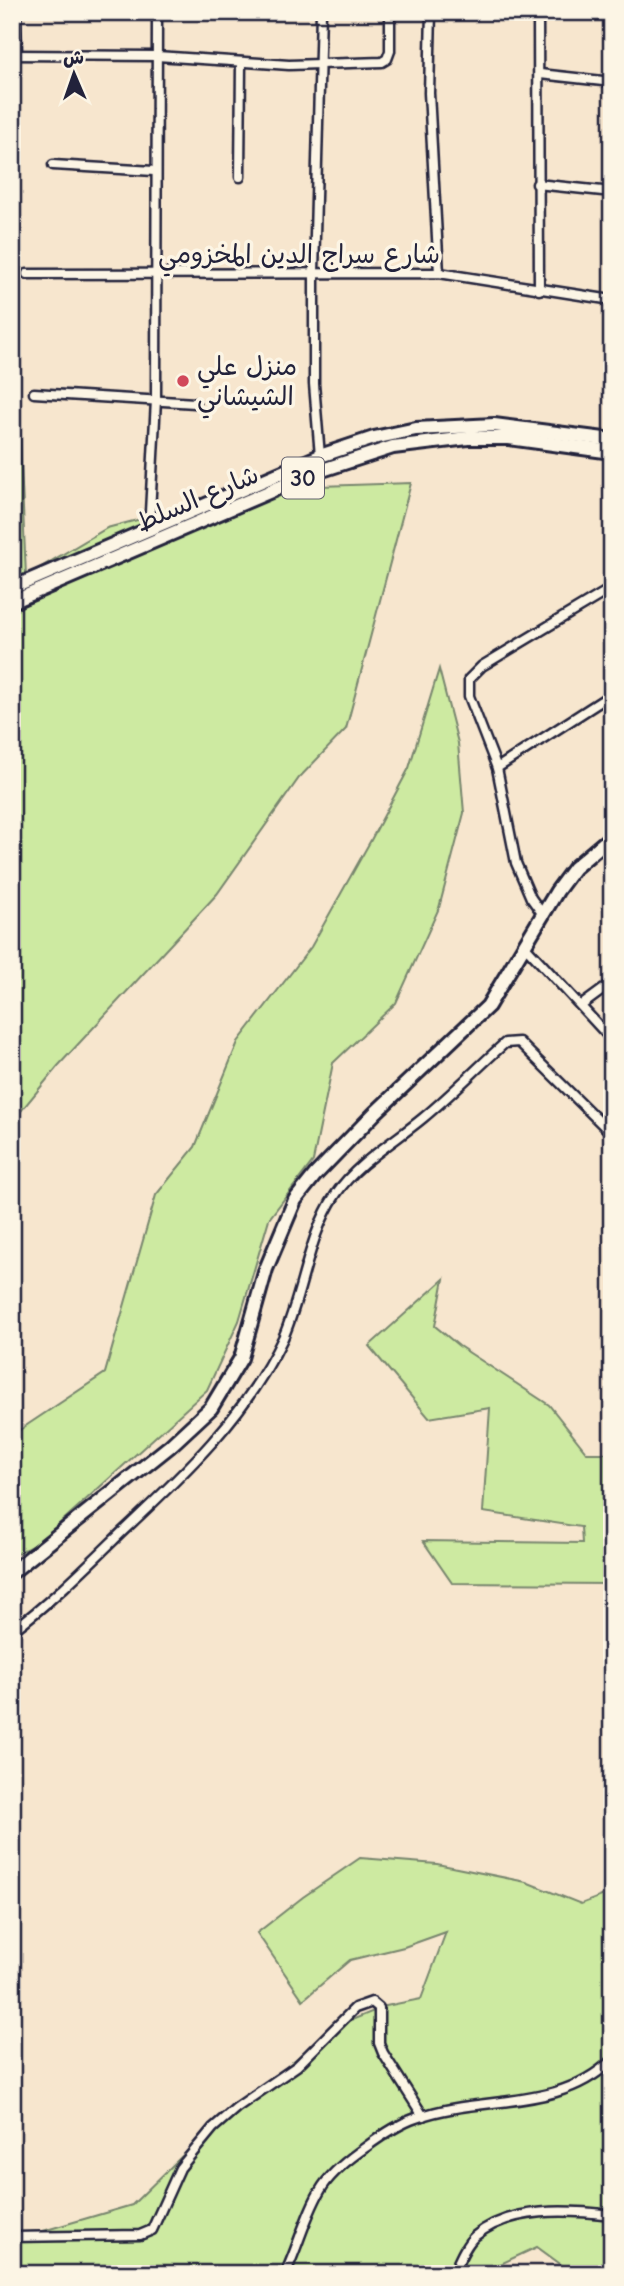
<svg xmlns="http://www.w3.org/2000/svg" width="624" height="2286" font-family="'Comic Neue','Playpen Sans Arabic',sans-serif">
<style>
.green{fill:#cdeaa1;stroke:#78866e;stroke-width:2}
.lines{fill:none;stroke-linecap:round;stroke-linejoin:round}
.minor-casing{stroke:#22223b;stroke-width:13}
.secondary-casing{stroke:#22223b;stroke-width:18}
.primary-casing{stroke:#22223b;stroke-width:18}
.minor{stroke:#fcf5e5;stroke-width:8}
.secondary{stroke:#fcf5e5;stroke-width:12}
.primary{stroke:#fcf5e5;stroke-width:12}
.poi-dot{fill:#d1495b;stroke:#fcf5e5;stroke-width:2.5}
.labels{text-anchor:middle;stroke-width:7;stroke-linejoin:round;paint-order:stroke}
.shield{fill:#fcf5e5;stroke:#63616e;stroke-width:2}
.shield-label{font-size:24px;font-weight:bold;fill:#22223b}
.street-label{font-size:26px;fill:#22223b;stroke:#fcf5e5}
.poi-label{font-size:26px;fill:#22223b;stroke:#fcf5e5;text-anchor:start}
</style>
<rect width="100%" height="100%" fill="#f7e6ce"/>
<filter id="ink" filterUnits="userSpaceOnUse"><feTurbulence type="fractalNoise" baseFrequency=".0143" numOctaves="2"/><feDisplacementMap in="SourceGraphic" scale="14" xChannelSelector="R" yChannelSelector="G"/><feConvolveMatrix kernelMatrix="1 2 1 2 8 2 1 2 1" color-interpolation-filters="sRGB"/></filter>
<g filter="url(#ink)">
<!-- green -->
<g class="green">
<path d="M12 260 26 576 107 528 258 488 411 483 346 729 299 778 217 894 58 1066 12 1122Z"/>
<path d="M439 669 458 743 464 813 439 908 396 1003 333 1063 313 1161 269 1219 239 1321 207 1390 38 1543 12 1556V1435L105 1373 156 1195 195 1147 238 1042 311 947 371 840 409 768Z"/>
<path d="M444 1279 435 1326 459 1346 549 1405 587 1453H612V1584L452 1583 423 1541 582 1543 581 1527 483 1512 490 1408 429 1418 369 1346Z"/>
<path d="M360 1858 437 1864 526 1882 581 1904 612 1892V2274H574L537 2247 479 2274H12V2233L43 2231 132 2205 181 2157 332 2028 386 2006 421 1999 446 1932 404 1947 350 1960 303 2000 257 1933 303 1897Z"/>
</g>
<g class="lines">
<defs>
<g id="minor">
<path d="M16 12 17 54"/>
<path d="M431 12 429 93 439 273"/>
<path d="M538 12 539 290"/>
<path d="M12 55 157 56 289 65 382 62 387 59 390 51V12"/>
<path d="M540 74 612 82"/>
<path d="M53 165 154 171"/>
<path d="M240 177 241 62"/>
<path d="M537 184 612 192"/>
<path d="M27 274 439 273 612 300"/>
<path d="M34 393 195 403"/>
<path d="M320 456 314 384V272L321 12"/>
<path d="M149 531 156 400 157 12"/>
<path d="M497 768 612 694"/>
<path d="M544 916 531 898 516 863 497 768 469 696V679L482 666 612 588"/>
<path d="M525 946 612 1040"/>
<path d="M582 1005 612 983"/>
<path d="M12 1631C52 1601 87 1566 122 1532 184 1474 246 1416 283 1338 303 1293 308 1235 336 1194 357 1163 394 1142 423 1118 452 1094 478 1067 505 1043L519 1042 612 1134"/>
<path d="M12 2237 140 2235 152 2230 180 2168 213 2128 236 2108 297 2066 355 2008 372 2002 379 2008V2043L383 2053 423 2116"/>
<path d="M285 2274C298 2247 307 2210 323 2186 334 2170 350 2158 366 2147 381 2136 398 2124 416 2118 482 2094 557 2113 612 2060"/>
<path d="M453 2274C459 2261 465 2245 475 2236 511 2206 569 2210 612 2215"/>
</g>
<path id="secondary" d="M12 1572 170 1446 211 1408 241 1358 266 1269 295 1200 315 1175 375 1113 488 1006 557 891 574 868 612 836"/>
<g id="primary">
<path d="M12 588 320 456 374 438 416 429 494 425 612 440"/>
<path d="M12 602 313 473 393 447 468 438H509L612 452"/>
</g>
</defs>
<!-- minor casing -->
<use href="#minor" class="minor-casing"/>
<!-- secondary casing -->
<use href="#secondary" class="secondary-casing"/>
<!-- primary casing -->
<use href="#primary" class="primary-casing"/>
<!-- minor -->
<use href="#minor" class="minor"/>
<!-- secondary -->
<use href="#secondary" class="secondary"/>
<!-- primary -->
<use href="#primary" class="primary"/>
</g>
</g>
<!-- markers -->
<circle class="poi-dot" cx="183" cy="381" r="7"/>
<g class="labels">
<!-- shield labels -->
<rect class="shield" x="282" y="457.5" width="42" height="41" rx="5"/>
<g class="shield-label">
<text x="303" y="486">30</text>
</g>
<!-- street labels -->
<g class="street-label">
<text x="299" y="263">شارع سراج الدين المخزومي</text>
<text transform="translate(197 498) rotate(-23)" y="9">شارع السلط</text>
</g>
<!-- poi labels -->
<g class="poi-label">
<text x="197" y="375">منزل علي<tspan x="197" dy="30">الشيشاني</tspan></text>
</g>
</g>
<!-- margin -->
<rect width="624" height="2286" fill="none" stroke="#fcf5e5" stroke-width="42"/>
<rect x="21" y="21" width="582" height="2244" fill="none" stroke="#22223b" stroke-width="2.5" filter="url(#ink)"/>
<!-- north arrow -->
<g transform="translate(74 74) rotate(358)" stroke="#fcf5e5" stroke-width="5" paint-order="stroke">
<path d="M0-5L12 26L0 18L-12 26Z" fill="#22223b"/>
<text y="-10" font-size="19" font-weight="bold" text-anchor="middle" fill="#22223b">ش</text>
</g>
</svg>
